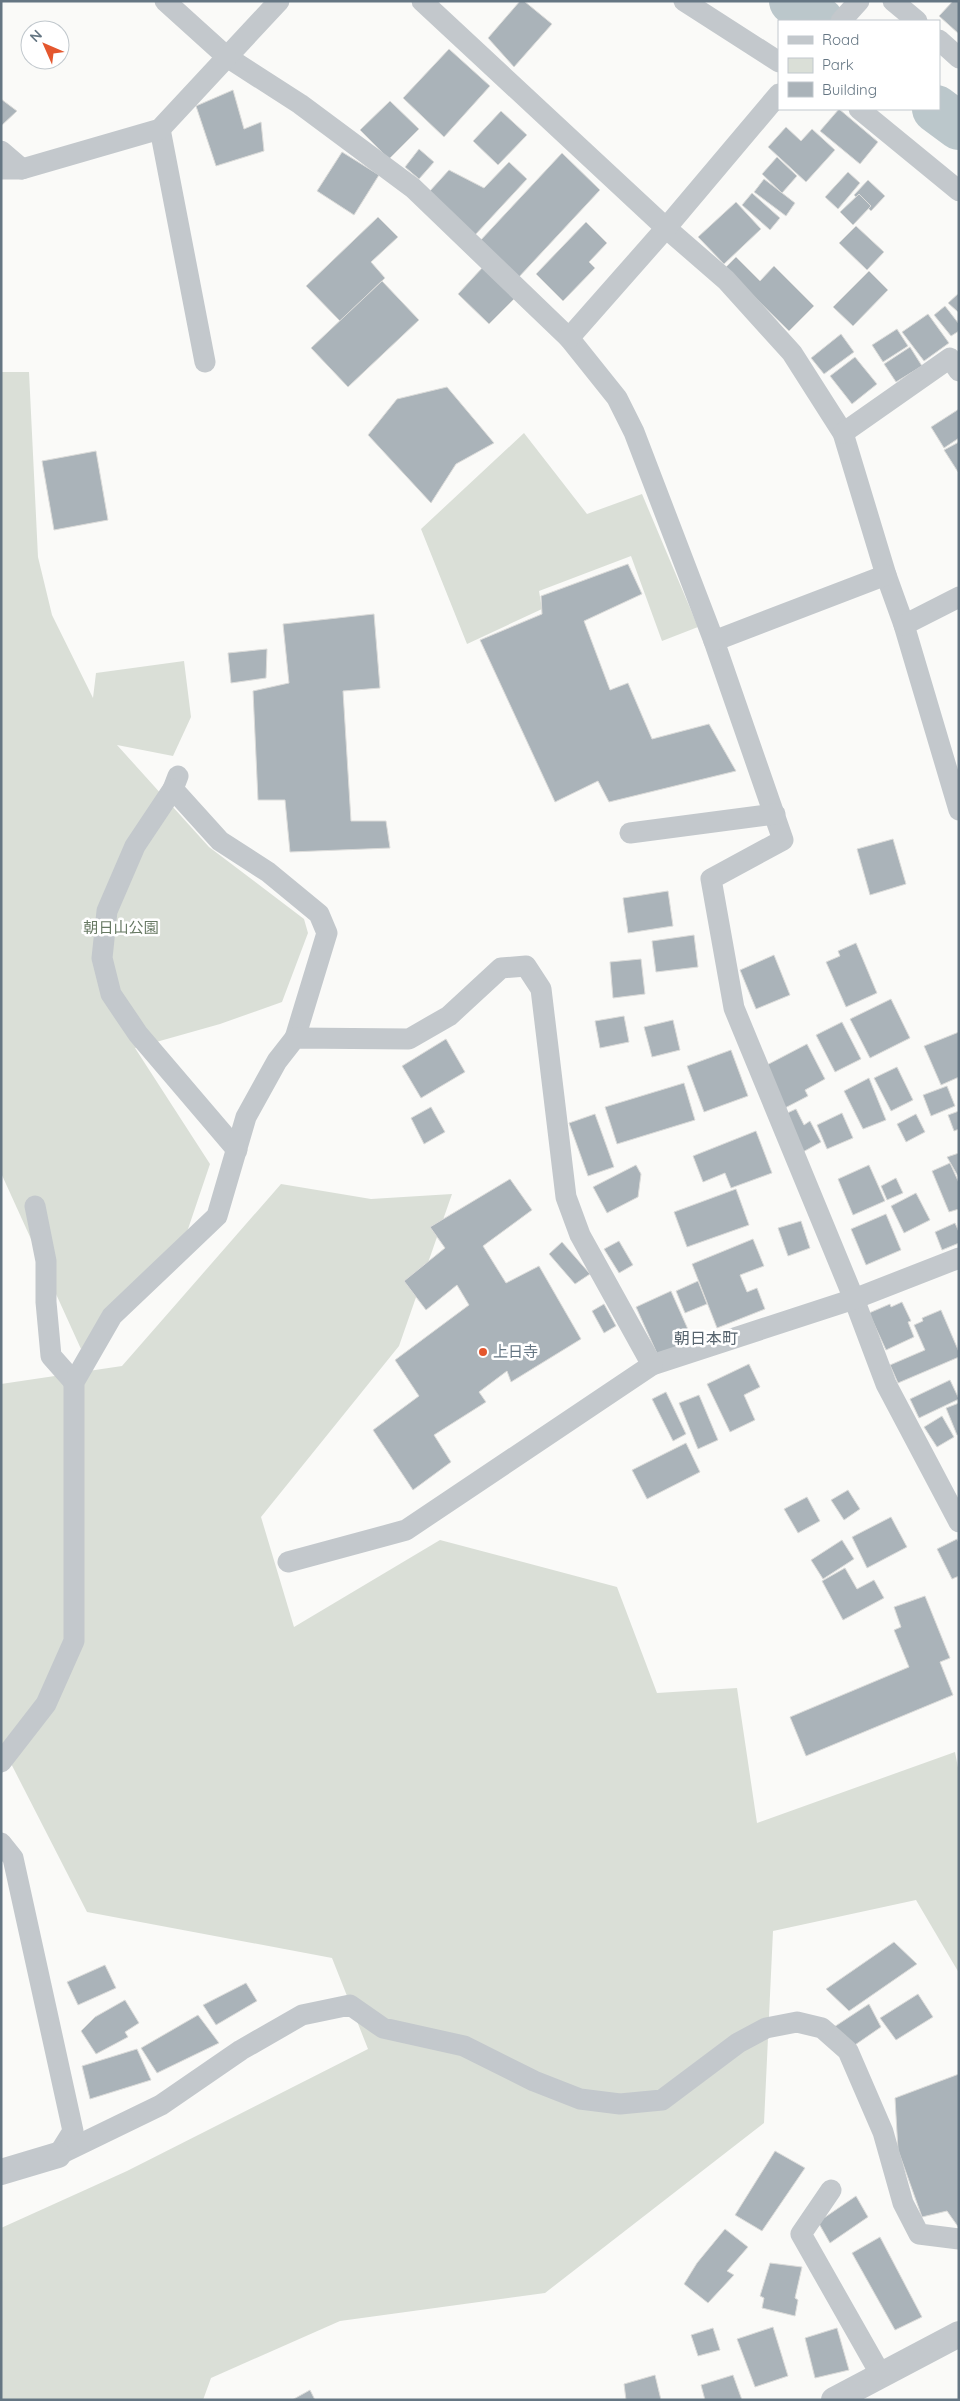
<svg xmlns="http://www.w3.org/2000/svg" width="960" height="2401" font-family="Quicksand,'Noto Sans JP',sans-serif">
<style>
.green{fill:#dadfd7}
.lines{fill:none;stroke-linecap:round;stroke-linejoin:round}
.river{stroke:#bbc7cb;stroke-width:48}
.building{fill:#aab3b9;stroke:#dcdcda}
.minor{stroke:#c3c8cc;stroke-width:21}
.tertiary{stroke:#c3c8cc;stroke-width:26}
.poi-dot{fill:#e4572e;stroke:#fff;stroke-width:2}
.labels{text-anchor:middle;stroke-width:5;stroke-linejoin:round;paint-order:stroke}
.park-label{font-size:15px;fill:#687a64;stroke:#fff}
.poi-label{font-size:15px;fill:#657683;stroke:#fff;text-anchor:start}
.neighbourhood-label{font-size:16px;fill:#57646e;stroke:#fff}
</style>
<rect width="100%" height="100%" fill="#fafaf8"/>
<!-- green -->
<g class="green">
<path d="M1 372H29L38 557 52 615 93 698 96 673 184 661 191 717 173 756 117 745 209 847 304 919 308 933 282 1002 220 1024 135 1048 210 1164 187 1232 81 1349 1 1173Z"/>
<path d="M524 433 587 514 642 494 698 627 662 641 631 556 539 591 542 609 467 644 421 529Z"/>
<path d="M281 1184 371 1199 452 1194 399 1346 261 1517 294 1627 440 1540 617 1587 657 1693 737 1688 757 1823 955 1752 959 1773V1973L916 1900 773 1931 764 2123 545 2293 340 2321 211 2378 203 2400H1V2228L127 2171 368 2049 332 1958 87 1912 1 1744V1384L122 1366Z"/>
</g>
<g class="lines">
<!-- river -->
<g class="river">
<path d="M793 1 820 21"/>
<path d="M936 109 959 126"/>
</g>
</g>
<!-- building -->
<g class="building">
<path d="M520 1H524L552 24 514 67 488 38Z"/>
<path d="M953 1H959V34L939 16Z"/>
<path d="M449 49 490 86 444 137 403 98Z"/>
<path d="M233 90 244 129 261 122 264 151 216 166 196 106Z"/>
<path d="M1 99 17 111 1 126Z"/>
<path d="M390 101 419 129 389 159 360 130Z"/>
<path d="M839 109 878 142 860 164 820 131Z"/>
<path d="M501 111 527 135 498 165 473 141Z"/>
<path d="M786 127 801 141 812 129 835 150 806 182 768 147Z"/>
<path d="M419 149 434 162 419 179 405 167Z"/>
<path d="M342 152 379 175 354 215 317 191Z"/>
<path d="M562 153 600 190 518 278 479 242Z"/>
<path d="M777 157 797 176 782 193 762 174Z"/>
<path d="M509 162 527 179 475 235 429 192 449 170 484 188Z"/>
<path d="M848 172 860 183 838 209 825 197Z"/>
<path d="M764 179 795 203 786 216 754 192Z"/>
<path d="M868 180 885 196 871 211 854 195Z"/>
<path d="M752 193 780 218 770 230 742 205Z"/>
<path d="M859 194 871 206 853 225 840 212Z"/>
<path d="M736 202 761 229 724 264 698 237Z"/>
<path d="M378 217 398 237 371 262 385 278 340 321 306 286Z"/>
<path d="M586 222 607 243 589 262 595 268 563 301 536 274Z"/>
<path d="M856 226 884 252 867 270 839 243Z"/>
<path d="M736 257 760 281 774 266 814 306 789 331 725 268Z"/>
<path d="M483 267 515 298 489 324 458 294Z"/>
<path d="M869 271 888 290 853 326 833 307Z"/>
<path d="M382 281 419 320 348 387 311 348Z"/>
<path d="M959 293V311L958 312 948 303Z"/>
<path d="M945 306 959 324V331L951 336 934 315Z"/>
<path d="M928 314 949 343 924 361 902 332Z"/>
<path d="M897 329 908 346 883 362 872 345Z"/>
<path d="M841 334 854 352 824 374 811 358Z"/>
<path d="M910 347 922 366 896 382 884 364Z"/>
<path d="M855 357 877 384 852 404 830 376Z"/>
<path d="M447 387 494 443 456 464 431 503 368 435 397 399Z"/>
<path d="M959 409V438L944 448 931 427Z"/>
<path d="M959 442V471L958 472 944 450Z"/>
<path d="M96 451 108 520 54 530 42 461Z"/>
<path d="M628 564 642 594 584 621 610 690 628 683 652 739 709 724 736 771 609 802 598 781 555 802 480 640 542 614 541 596Z"/>
<path d="M374 614 380 688 343 691 351 821H386L390 848 290 852 285 800H258L253 691 289 683 283 624Z"/>
<path d="M267 649 266 678 231 683 228 653Z"/>
<path d="M893 839 906 884 870 895 857 849Z"/>
<path d="M668 891 673 926 628 933 623 898Z"/>
<path d="M694 935 698 967 656 972 652 941Z"/>
<path d="M856 943 877 993 846 1007 826 962 840 956 838 951Z"/>
<path d="M774 955 790 995 756 1009 740 970Z"/>
<path d="M641 959 645 994 613 998 610 962Z"/>
<path d="M891 999 910 1038 870 1058 850 1019Z"/>
<path d="M624 1016 629 1042 600 1048 595 1021Z"/>
<path d="M673 1020 680 1050 652 1057 644 1027Z"/>
<path d="M842 1022 861 1059 835 1072 816 1035Z"/>
<path d="M959 1032V1077L941 1085 924 1046Z"/>
<path d="M446 1039 465 1072 421 1098 402 1066Z"/>
<path d="M807 1044 825 1079 805 1090 808 1096 783 1109 761 1068Z"/>
<path d="M731 1050 748 1096 704 1112 687 1066Z"/>
<path d="M897 1067 913 1100 891 1111 874 1078Z"/>
<path d="M869 1078 886 1120 863 1129 844 1091Z"/>
<path d="M684 1083 695 1120 617 1144 605 1107Z"/>
<path d="M947 1086 955 1106 931 1116 923 1095Z"/>
<path d="M431 1107 445 1132 424 1144 411 1118Z"/>
<path d="M796 1109 804 1125 810 1121 821 1142 801 1153 783 1115Z"/>
<path d="M959 1111V1129L954 1131 948 1115Z"/>
<path d="M842 1113 853 1138 827 1149 817 1125Z"/>
<path d="M595 1114 614 1167 588 1176 569 1123Z"/>
<path d="M916 1114 925 1132 906 1142 897 1124Z"/>
<path d="M756 1131 772 1173 731 1188 725 1173 703 1182 693 1156Z"/>
<path d="M959 1153V1178L947 1157Z"/>
<path d="M950 1163 959 1183V1209L949 1212 932 1171Z"/>
<path d="M636 1165 641 1174 638 1197 607 1213 593 1187Z"/>
<path d="M869 1165 885 1201 853 1215 838 1179Z"/>
<path d="M896 1178 903 1193 887 1200 881 1186Z"/>
<path d="M510 1179 532 1210 483 1246 506 1283 539 1266 581 1339 511 1382 507 1371 479 1392 486 1402 434 1435 451 1462 413 1490 373 1430 419 1396 395 1360 469 1305 457 1285 426 1310 404 1281 445 1248 430 1227Z"/>
<path d="M736 1189 749 1225 687 1247 674 1212Z"/>
<path d="M916 1193 930 1220 904 1233 891 1206Z"/>
<path d="M886 1214 901 1250 866 1265 851 1229Z"/>
<path d="M801 1221 810 1248 788 1256 778 1228Z"/>
<path d="M955 1223 959 1232V1243L942 1250 935 1232Z"/>
<path d="M753 1239 764 1266 740 1275 747 1292 757 1288 765 1309 717 1328 692 1264Z"/>
<path d="M619 1241 633 1265 619 1273 604 1249Z"/>
<path d="M562 1242 590 1274 575 1284 549 1254Z"/>
<path d="M698 1281 707 1304 685 1313 676 1291Z"/>
<path d="M671 1291 694 1343 659 1358 636 1307Z"/>
<path d="M902 1302 911 1321 908 1322 914 1337 886 1350 869 1313 890 1304 891 1307Z"/>
<path d="M604 1304 616 1326 604 1333 592 1311Z"/>
<path d="M941 1310 959 1352V1357L898 1383 890 1365 925 1350 914 1325 923 1321 922 1318Z"/>
<path d="M749 1364 760 1387 744 1395 755 1420 730 1432 707 1384Z"/>
<path d="M950 1380 959 1399 919 1418 910 1399Z"/>
<path d="M666 1392 686 1434 673 1441 652 1399Z"/>
<path d="M699 1395 718 1440 698 1449 679 1403Z"/>
<path d="M959 1403V1435H957L946 1408Z"/>
<path d="M942 1416 954 1437 937 1447 924 1427Z"/>
<path d="M686 1443 700 1472 647 1499 632 1470Z"/>
<path d="M848 1490 860 1509 844 1520 831 1500Z"/>
<path d="M807 1497 820 1521 798 1533 784 1509Z"/>
<path d="M891 1517 907 1547 867 1568 852 1537Z"/>
<path d="M957 1539 959 1543V1576L952 1579 937 1549Z"/>
<path d="M842 1540 854 1559 823 1579 811 1560Z"/>
<path d="M845 1568 857 1589 874 1580 884 1598 843 1620 822 1581Z"/>
<path d="M925 1596 950 1658 940 1662 953 1695 806 1756 790 1717 909 1667 894 1630 901 1627 894 1607Z"/>
<path d="M894 1942 917 1964 849 2011 826 1989Z"/>
<path d="M105 1965 116 1988 78 2005 67 1982Z"/>
<path d="M246 1983 257 2001 216 2025 203 2005Z"/>
<path d="M918 1994 933 2017 896 2040 880 2018Z"/>
<path d="M125 2000 139 2023 125 2032 128 2037 96 2054 81 2031 95 2017Z"/>
<path d="M869 2004 881 2027 852 2047 834 2027Z"/>
<path d="M198 2015 219 2043 157 2073 141 2048Z"/>
<path d="M137 2049 151 2080 90 2099 82 2066Z"/>
<path d="M959 2074V2228L947 2211 922 2217 898 2150 895 2098Z"/>
<path d="M775 2151 805 2168 762 2231 735 2215Z"/>
<path d="M856 2196 868 2217 830 2243 818 2222Z"/>
<path d="M725 2229 748 2247 727 2271 734 2275 708 2303 684 2284 697 2263Z"/>
<path d="M880 2237 922 2317 895 2330 852 2253Z"/>
<path d="M770 2263 802 2267 795 2298 798 2300 795 2316 762 2308 764 2298 760 2296Z"/>
<path d="M773 2327 788 2376 755 2387 737 2339Z"/>
<path d="M713 2328 720 2350 698 2356 691 2335Z"/>
<path d="M837 2328 849 2370 815 2378 805 2338Z"/>
<path d="M655 2375 661 2400H626L624 2384Z"/>
<path d="M733 2375 742 2400H705L701 2385Z"/>
<path d="M310 2390 315 2400H292Z"/>
</g>
<g class="lines">
<!-- minor -->
<g class="minor">
<path d="M165 1 227 57 300 104 413 188 569 338 617 398 634 432 714 641 783 840 711 879 734 1008 854 1299 886 1384 959 1522"/>
<path d="M422 1 666 228 726 280 792 353 843 433 886 575 904 625 959 810"/>
<path d="M684 1 779 62"/>
<path d="M893 1 917 21"/>
<path d="M841 21 859 1"/>
<path d="M939 40 959 58"/>
<path d="M859 109 959 191"/>
<path d="M160 129 205 362"/>
<path d="M1 151 22 169"/>
<path d="M1 169H22L160 129 279 1"/>
<path d="M569 338 666 228 779 94"/>
<path d="M843 433 950 358 959 371"/>
<path d="M904 625 959 597"/>
<path d="M714 641 886 575"/>
<path d="M178 776 173 789 220 841 268 872 319 914 327 933 295 1038"/>
<path d="M173 789 135 846 107 911 102 958 111 994 138 1034 237 1150"/>
<path d="M630 833 775 814"/>
<path d="M35 1206 46 1261V1302L51 1356 74 1382"/>
<path d="M288 1562 406 1530 652 1365 854 1299 959 1258"/>
<path d="M1 1762 46 1704 74 1641V1382L112 1316 217 1216 246 1117 277 1061 295 1038 409 1039 449 1016 501 968 526 966 541 989 566 1197 580 1235 652 1365"/>
<path d="M1 1843 13 1858 73 2131 58 2155"/>
<path d="M58 2155 161 2105 241 2050 302 2015 350 2005 383 2028 464 2046 534 2081 580 2099 620 2104 662 2100 738 2043 766 2028 797 2022 822 2028 848 2051 883 2132 903 2203 919 2234 959 2239"/>
<path d="M831 2190 801 2234 881 2375"/>
</g>
<!-- tertiary -->
<g class="tertiary">
<path d="M1 2172 58 2155"/>
<path d="M834 2400 959 2334"/>
</g>
</g>
<!-- markers -->
<circle class="poi-dot" cx="483" cy="1352" r="5"/>
<g class="labels">
<!-- park labels -->
<g class="park-label">
<text x="121" y="933">朝日山公園</text>
</g>
<!-- poi labels -->
<g class="poi-label">
<text x="493" y="1357">上日寺</text>
</g>
<!-- neighbourhood labels -->
<g class="neighbourhood-label">
<text x="706" y="1344">朝日本町</text>
</g>
</g>
<!-- border -->
<rect width="960" height="2401" fill="none" stroke="#657683" stroke-width="5"/>
<!-- legend -->
<rect x="778" y="20" width="162" height="90" fill="#ffffff" stroke="#c1c8cd"/>
<rect x="788" y="36" width="25" height="8" fill="#c3c8cc" stroke="#c1c8cd"/>
<text x="822" y="45" font-size="15" fill="#657683">Road</text>
<rect x="788" y="58" width="25" height="15" fill="#dadfd7" stroke="#c1c8cd"/>
<text x="822" y="70" font-size="15" fill="#657683">Park</text>
<rect x="788" y="82" width="25" height="15" fill="#aab3b9" stroke="#c1c8cd"/>
<text x="822" y="95" font-size="15" fill="#657683">Building</text>
<!-- north arrow -->
<g transform="translate(45 45) rotate(315)"><circle r="24" fill="#ffffff" stroke="#c1c8cd"/>
<path d="M0-4L9 19L0 12L-9 19Z" fill="#e4572e"/>
<text y="-8" font-size="14" font-weight="bold" text-anchor="middle" fill="#657683">N</text>
</g>
</svg>
